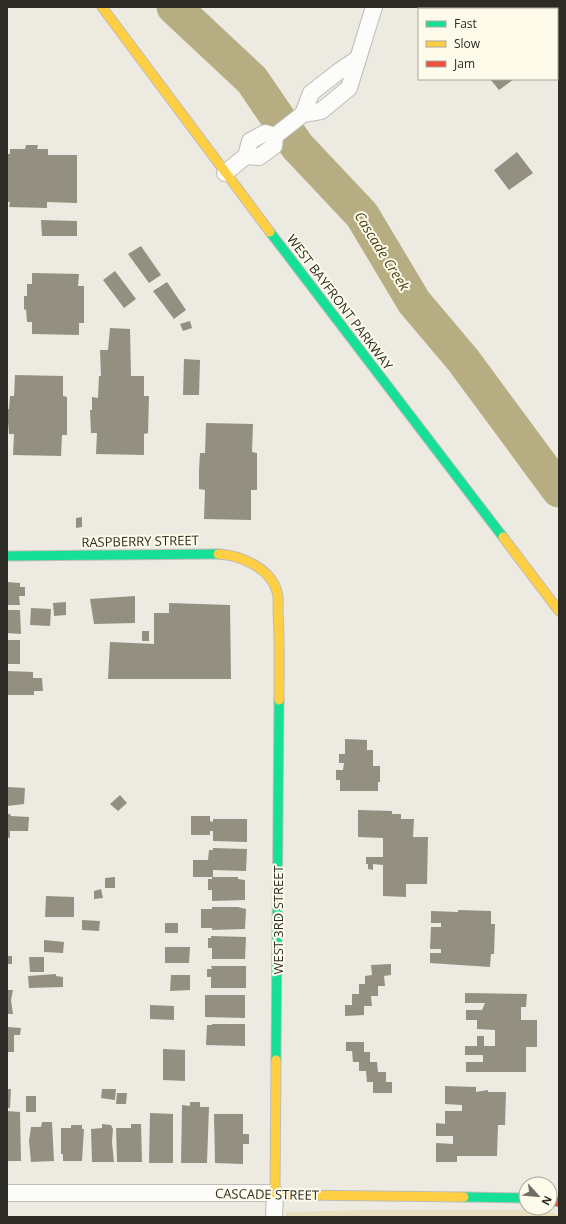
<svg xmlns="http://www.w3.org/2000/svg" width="566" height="1224" font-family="'Open Sans',sans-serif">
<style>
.green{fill:#e8e0bf}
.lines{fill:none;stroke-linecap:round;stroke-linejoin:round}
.river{stroke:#b6ad83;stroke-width:35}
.building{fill:#949081}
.street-casing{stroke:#bebdb6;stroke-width:18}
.fast-casing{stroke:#bebdb6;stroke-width:11}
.slow-casing{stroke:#bebdb6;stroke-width:11}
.jam-casing{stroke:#bebdb6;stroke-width:11}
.street{stroke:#fcfcfa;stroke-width:16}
.fast{stroke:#16e098;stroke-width:9}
.slow{stroke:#ffcf43;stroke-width:9}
.jam{stroke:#f24e42;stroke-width:9}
.labels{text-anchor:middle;stroke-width:4;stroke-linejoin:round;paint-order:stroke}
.street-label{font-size:13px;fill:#2c2b25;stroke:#fefbeb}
.water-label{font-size:14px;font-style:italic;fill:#4b4114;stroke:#fefbeb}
</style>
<rect width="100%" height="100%" fill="#eceae1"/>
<!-- green -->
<path class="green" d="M366 1210H545L559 1215V1217H286V1212Z"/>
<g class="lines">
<!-- river -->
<path class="river" d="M174 7 252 80 297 146 362 215 414 302 463 360 559 490"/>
</g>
<!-- building -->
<g class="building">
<path d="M490 79H514L499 90Z"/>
<path d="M26 145H38L37 149H48V155H77V203L47 202V208L9 207 10 202H7V154H10V149H25Z"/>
<path d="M517 152 533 173 509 190 494 170Z"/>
<path d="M41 220 77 221V236H42Z"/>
<path d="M141 246 161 275 149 283 128 254Z"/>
<path d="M115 271 136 299 124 308 103 280Z"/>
<path d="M32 273 79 274 78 286H84V323H79V335L32 334V322H27L26 309 24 310V296H27V284H32Z"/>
<path d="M167 282 186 310 174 319 153 291Z"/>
<path d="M190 321 192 328 183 331 180 324Z"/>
<path d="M110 328 130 329 131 376H144V396H149L148 433 144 434V455L96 454 97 433H91L90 410H92V397L98 398 99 376H101L100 350H108Z"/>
<path d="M184 359 200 360 199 395H183Z"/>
<path d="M15 375 63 376V396L67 397V435H62L61 456 13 455 14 434H9L7 409H9L10 396H14Z"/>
<path d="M206 423 253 424 252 452 257 453V490H251V520L204 519 205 490 199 489V470L200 453H205Z"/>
<path d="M82 517V527L76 528V518Z"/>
<path d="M7 582 20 583V587H25V596H19L20 605H7Z"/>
<path d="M135 596V623L94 624 90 599Z"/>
<path d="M66 602V615L54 616 53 603Z"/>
<path d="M169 603 230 605 231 679H108L110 642 154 644V613H169Z"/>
<path d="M31 608 51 609 50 626 30 625Z"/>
<path d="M7 610H20L21 634 7 633Z"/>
<rect x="142" y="631" width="7" height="10"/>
<rect x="7" y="640" width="13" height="24"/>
<path d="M7 671 33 672V678H42L43 691H34V695H7Z"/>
<path d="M345 739 367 740V750H373V766H380V782H378V791H340V780H336V770H343L344 763H339V754H345Z"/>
<path d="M7 787 25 788 24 804 7 806Z"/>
<path d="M120 795 127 803 118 811 110 804Z"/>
<path d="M358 810 392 811V814H401V819H414L413 837H428L427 884H406V897L383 896V865L373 864V870L368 869V864H366V857H383V838L358 837Z"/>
<path d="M7 814H10L11 816 29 817 28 831H10V838L7 837Z"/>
<path d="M191 816H210V821L213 822V819H247V842L213 841V831H210V835H191Z"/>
<path d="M213 848 247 849 246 871 213 870V877H193V860H208L209 850H213Z"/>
<path d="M115 877V888H105V878Z"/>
<path d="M212 877H238V879L245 880V900L212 901V890H208V879H212Z"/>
<path d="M101 889 103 898 94 899V891Z"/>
<path d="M46 896 74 897V917H45Z"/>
<path d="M212 907H238L246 909 245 929 212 930V928H201V909H212Z"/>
<path d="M458 910 491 911V924H495L494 954H491L490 967 430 963V953H441V949H430L431 927H441V923H431V911L458 912Z"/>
<path d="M82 920 100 921 99 931 82 930Z"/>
<rect x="165" y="923" width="13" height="10"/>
<path d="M211 936 246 937 245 959H212V948H208V938H211Z"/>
<path d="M44 940 64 942 63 953 44 952Z"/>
<path d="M165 947H190L189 963H165Z"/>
<rect x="7" y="956" width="5" height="8"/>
<path d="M29 957H44V972H30Z"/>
<path d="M391 964V975L384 976 385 986H378V996H371L372 1006H364V1015L345 1016V1005H352V994H359V984H365V976L372 975 371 965Z"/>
<path d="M211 966H246V988H211V977H207V969H212Z"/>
<path d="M56 974V976L63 977V987L29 988 28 976Z"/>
<path d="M171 975H190V990L170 991Z"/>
<path d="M7 990H13L11 1000 13 1014H7Z"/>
<path d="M465 993 527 994 526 1007H521V1020H537V1047H526V1072H466V1062H483V1055H465V1046H477V1036H484V1046H495V1030L477 1029V1020H466V1010H482L485 1003H465Z"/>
<path d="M205 995H245V1018L205 1017Z"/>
<path d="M150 1005 174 1006V1020L150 1019Z"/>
<path d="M212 1024H245V1046L206 1045 207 1025H212Z"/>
<path d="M7 1027 21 1028 20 1035H14V1052H7Z"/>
<path d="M346 1042H364V1052H370V1062H377L378 1072H386V1082H392V1093H373V1082H367L366 1071H359V1062H353L352 1051H346Z"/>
<path d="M163 1049 185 1050V1081L163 1080Z"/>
<path d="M445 1086 476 1087V1092L488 1090V1092H506L505 1125H498L497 1156H457V1162H436V1143L453 1144V1136H436V1123L445 1124V1111H462V1105L445 1104Z"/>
<path d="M7 1089H11L10 1108H7Z"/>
<path d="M102 1089H116L115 1100 101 1098Z"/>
<path d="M117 1093H127L126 1104H116Z"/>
<rect x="26" y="1096" width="10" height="16"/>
<path d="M190 1102H200V1107H209L207 1163H181L182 1105 190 1106Z"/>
<path d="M7 1111 20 1112 21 1161H7Z"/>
<path d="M150 1113 173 1114V1163H149Z"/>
<path d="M214 1114H243V1134H249V1144H243V1164L215 1163Z"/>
<path d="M42 1122H52L54 1161 31 1162 29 1141 31 1127H41Z"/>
<path d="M102 1124 111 1125 113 1129 112 1142 114 1162H92L91 1129 102 1128Z"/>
<path d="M131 1124H141L142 1162H117L116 1128H131Z"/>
<path d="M71 1125H82V1129H84L82 1161H63V1154H61V1128H71Z"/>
</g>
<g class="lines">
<defs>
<g id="street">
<path d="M303 114 311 93 338 72 357 59"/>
<path d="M246 156 259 157 274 146 275 136 303 114 321 111 349 88 374 7"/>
<path d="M225 173 246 156 250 141 265 133 275 136"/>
<path d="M7 1193H275L274 1217"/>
</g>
<g id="fast">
<path d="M270 232 503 537"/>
<path d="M7 556 218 554"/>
<path d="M276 1060 279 700"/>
<path d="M464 1197 526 1198"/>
</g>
<g id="slow">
<path d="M102 7 270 232"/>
<path d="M503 537 559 611"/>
<path d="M218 554C240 555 271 568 277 592 279 598 278 606 278 613 280 642 279 671 279 700"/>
<path d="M276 1060 275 1193 296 1195 464 1197"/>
</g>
<path id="jam" d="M550 1200 559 1202"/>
</defs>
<!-- street casing -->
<use href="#street" class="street-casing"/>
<!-- fast casing -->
<use href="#fast" class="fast-casing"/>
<!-- slow casing -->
<use href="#slow" class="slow-casing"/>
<!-- jam casing -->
<use href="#jam" class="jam-casing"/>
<!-- street -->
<use href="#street" class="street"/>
<!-- fast -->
<use href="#fast" class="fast"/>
<!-- slow -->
<use href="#slow" class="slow"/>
<!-- jam -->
<use href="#jam" class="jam"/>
</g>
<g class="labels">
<!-- street labels -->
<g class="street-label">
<text transform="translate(340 302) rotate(53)" y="5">WEST BAYFRONT PARKWAY</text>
<text transform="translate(140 541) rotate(-1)" y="5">RASPBERRY STREET</text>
<text transform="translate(278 920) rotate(-90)" y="5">WEST 3RD STREET</text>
<text transform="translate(267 1194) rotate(1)" y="5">CASCADE STREET</text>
</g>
<!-- water labels -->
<g class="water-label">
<text transform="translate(382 251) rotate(58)" y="5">Cascade Creek</text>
</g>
</g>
<!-- border -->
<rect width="566" height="1224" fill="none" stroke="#2c2b25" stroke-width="16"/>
<!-- legend -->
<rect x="418" y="8" width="140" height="72" fill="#fefbeb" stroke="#aaa89c"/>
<rect x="426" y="21" width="20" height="6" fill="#16e098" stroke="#aaa89c"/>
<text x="454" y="28" font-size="12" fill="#2c2b25">Fast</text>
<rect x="426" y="41" width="20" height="6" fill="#ffcf43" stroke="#aaa89c"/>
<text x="454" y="48" font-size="12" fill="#2c2b25">Slow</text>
<rect x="426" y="61" width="20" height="6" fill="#f24e42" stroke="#aaa89c"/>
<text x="454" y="68" font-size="12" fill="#2c2b25">Jam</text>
<!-- north arrow -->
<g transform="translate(538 1196) rotate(117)"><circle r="19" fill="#fefbeb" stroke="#aaa89c"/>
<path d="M0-3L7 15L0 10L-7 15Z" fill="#6f6e67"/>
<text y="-6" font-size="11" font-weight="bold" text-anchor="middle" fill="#2c2b25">N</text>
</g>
</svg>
